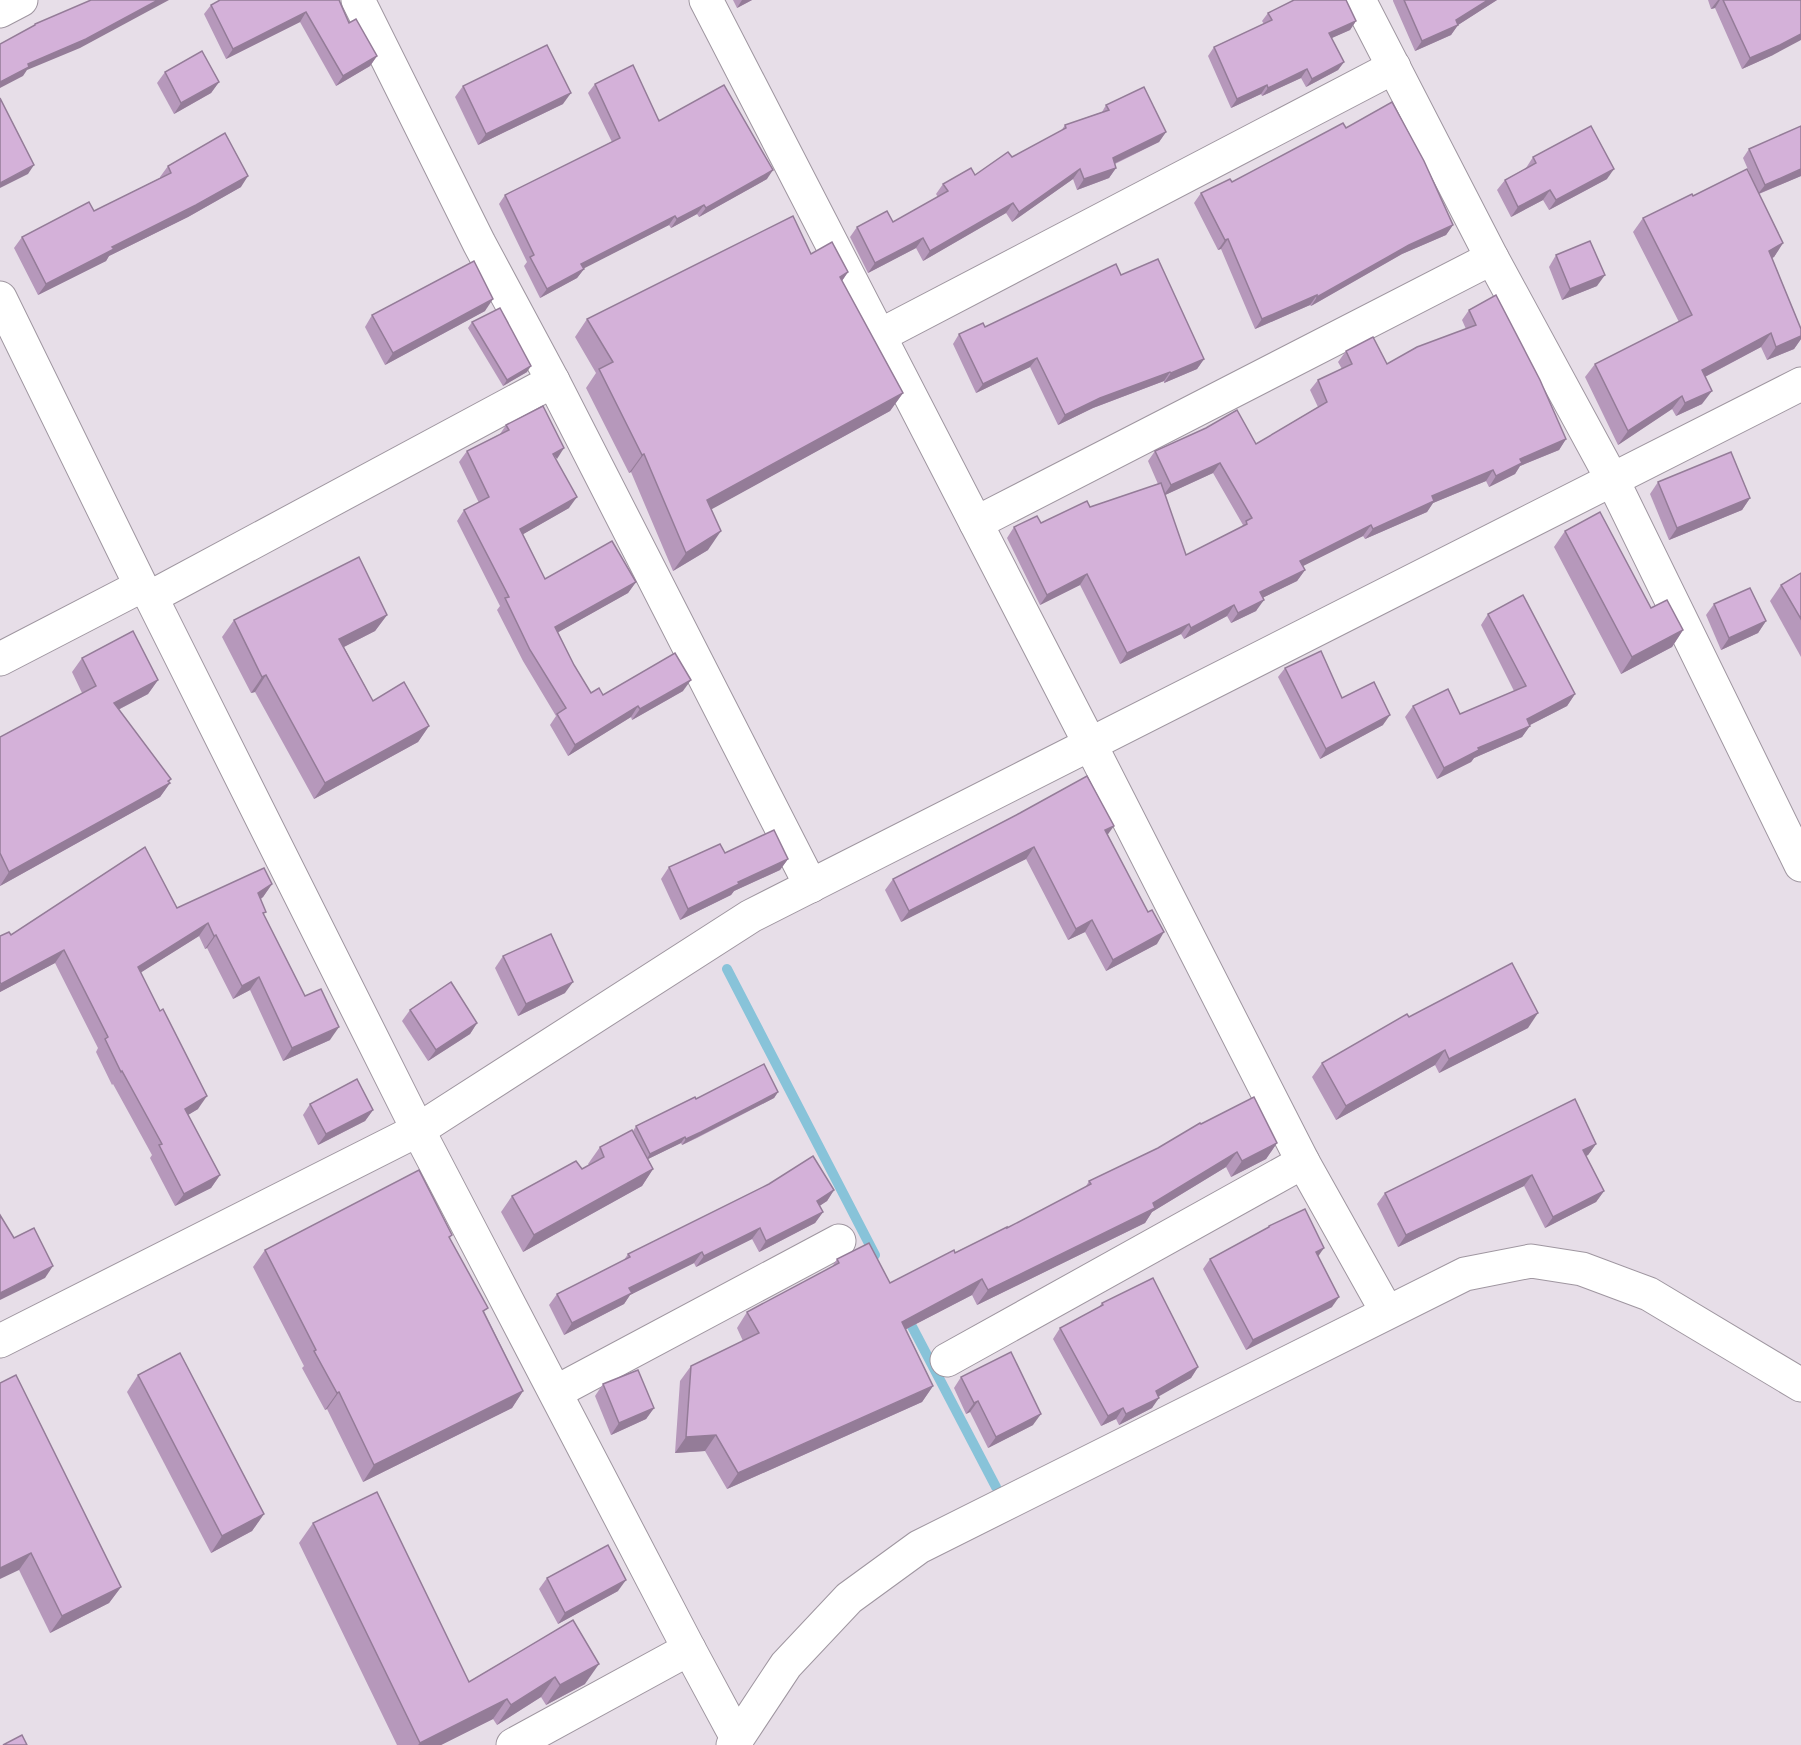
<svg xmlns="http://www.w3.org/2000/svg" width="1801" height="1745" font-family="Georgia,serif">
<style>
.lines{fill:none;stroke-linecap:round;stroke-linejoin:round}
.stream{stroke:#88c3d9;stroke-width:10}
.street-casing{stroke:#9f96a0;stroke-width:35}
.secondary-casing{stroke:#9f96a0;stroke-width:35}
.street{stroke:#fff;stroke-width:33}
.secondary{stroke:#fff;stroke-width:33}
.wall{fill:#b698bb;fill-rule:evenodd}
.shaded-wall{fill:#947c98}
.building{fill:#d4b1d9;stroke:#947c98;stroke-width:1.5}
</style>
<rect width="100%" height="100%" fill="#e7dee8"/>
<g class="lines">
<!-- stream -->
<g class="stream">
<path d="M727 969 875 1255"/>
<path d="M906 1315 996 1487"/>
</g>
<defs>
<g id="street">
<path d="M358 0 479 243 553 381 811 886"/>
<path d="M706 0 1090 744 1303 1162 1387 1312"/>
<path d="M1359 0 1492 258 1612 479 1801 865"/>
<path d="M879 336 1394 67"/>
<path d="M976 523 1492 258"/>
<path d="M151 597 553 381"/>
<path d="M0 659 141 586"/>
<path d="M947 1360 1303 1162"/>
<path d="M556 1392 839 1241"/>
<path d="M513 1745 689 1649"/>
</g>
<g id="secondary">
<path d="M0 11 21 0"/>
<path d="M0 298 141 586 151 597 418 1130 689 1649 737 1738"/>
<path d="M0 1341 418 1130 751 916 1801 384"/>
<path d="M733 1745 786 1665 849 1598 919 1547 1465 1274 1531 1261 1582 1269 1649 1294 1801 1385"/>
</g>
</defs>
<!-- street casing -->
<use href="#street" class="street-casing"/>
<!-- secondary casing -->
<use href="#secondary" class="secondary-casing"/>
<!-- street -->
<use href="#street" class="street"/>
<!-- secondary -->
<use href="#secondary" class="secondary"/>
</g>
<!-- wall -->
<g class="wall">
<path d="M339 0 349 23 377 56 370 66 336 86 300 22 226 59 204 14 211 5Z"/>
<path d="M733 0H752L737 8Z"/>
<path d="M1393 0H1497L1458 25 1451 35 1415 51 1393 1Z"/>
<path d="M1708 0H1801L1773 55 1742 69 1715 8 1711 9Z"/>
<path d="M1268 13 1356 21 1350 30 1331 38 1344 62 1338 70 1306 87 1301 78 1262 96 1261 94 1231 108 1208 56 1214 47 1264 24 1262 21Z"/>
<path d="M165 72 219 82 211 93 174 114 157 83Z"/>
<path d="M595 84 767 179 699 217 697 214 671 228 669 225 583 268 584 269 577 278 540 298 524 266 527 262 499 204 505 195 612 142 588 93Z"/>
<path d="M463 86 563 104 478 145 455 97Z"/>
<path d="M1106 105 1166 132 1159 142 1115 164 1116 168 1109 178 1077 190 1073 179 1012 222 1006 213 923 261 916 248 868 273 850 237 857 227 893 222 938 197 936 194 943 184 975 175 1012 157 1061 131 1065 125 1102 112Z"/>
<path d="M1346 128 1453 225 1446 235 1402 254 1311 306 1310 305 1255 329 1221 249 1218 250 1194 203 1201 193 1232 182Z"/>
<path d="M1749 149 1801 176 1759 194 1783 243 1774 257 1772 258 1801 329V339L1794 349 1767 360 1761 347 1705 377 1702 404 1676 416 1672 409 1618 445 1585 377 1595 364 1679 322 1633 232 1643 218 1693 196 1750 174 1743 158Z"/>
<path d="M1533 157 1607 179 1549 210 1543 200 1511 217 1497 190 1505 180 1526 168Z"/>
<path d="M168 166 241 187 188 217 109 256 106 261 38 295 14 248 22 237 94 211 160 178V177Z"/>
<path d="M811 254 848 272 842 281 903 393 890 411 711 509 708 550 673 571 631 472 629 473 586 388 596 373 575 337 587 319Z"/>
<path d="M1556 255 1597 286 1562 300 1549 267Z"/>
<path d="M1121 275 1204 359 1197 369 1164 383V381L1093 408 1058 425 1030 367 976 393 953 344 959 334 985 327Z"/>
<path d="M1469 310 1566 439 1559 450 1520 466 1515 474 1489 487 1486 481 1433 503 1427 512 1365 539 1363 536 1303 566 1305 570 1297 581 1262 598 1256 611 1231 623 1227 616 1184 639 1181 634 1120 664 1080 585 1040 605 1007 538 1014 527 1041 523 1090 507 1158 484 1148 461 1155 451 1256 444 1318 407 1310 390 1318 380 1342 369 1338 362 1346 351 1387 364 1466 329 1462 320ZM1213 473 1243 525 1241 527 1186 555 1165 495Z"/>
<path d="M485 311 385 365 365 327 372 315Z"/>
<path d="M472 322 527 372 503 386 468 328Z"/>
<path d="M506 425 556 460 569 508 523 534 545 579 636 582 628 593 558 632 574 665 591 693 603 695 683 691 632 720 631 717 568 756 550 725 556 716 523 661 497 610 500 606 457 521 464 510 479 503 459 462 467 451 500 434Z"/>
<path d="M1658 482 1750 498 1742 510 1669 540 1650 494Z"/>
<path d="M1565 531 1651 608 1683 630 1672 647 1621 674 1554 547Z"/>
<path d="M1801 573V657L1770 601 1781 585Z"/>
<path d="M1714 604 1766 621 1758 633 1721 650 1706 615Z"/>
<path d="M1488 614 1575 694 1567 706 1530 725 1522 737 1474 758 1471 762 1437 779 1405 717 1413 706 1460 714 1514 691 1481 625Z"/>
<path d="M387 615 375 631 344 647 373 701 429 726 418 742 314 799 255 692 251 693 222 637 234 620Z"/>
<path d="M82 658 158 680 148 694 118 710 171 779 169 782 170 783 160 797 0 886V737L82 693 72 672Z"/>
<path d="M1285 668 1342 698 1383 725 1320 759 1278 677Z"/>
<path d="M1020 813 1108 835 1157 944 1106 971 1085 932 1068 940 1026 859 901 922 885 890 893 879Z"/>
<path d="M725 853 788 859 780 870 734 891 731 895 680 920 661 879 669 867Z"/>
<path d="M272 884 263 897 261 899 264 915 305 996 330 1040 283 1061 250 990 233 999 207 948 205 949 199 936 141 972 198 1109 188 1115 220 1175 211 1188 175 1206 150 1158 152 1155 113 1084 112 1085 96 1052 98 1048 55 963 0 992V936L177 908Z"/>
<path d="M503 956 565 993 518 1016 495 968Z"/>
<path d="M410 1010 477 1023 470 1034 428 1061 402 1021Z"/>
<path d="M1528 1028 1439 1073 1435 1065 1336 1120 1312 1077 1322 1063Z"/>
<path d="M778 1092 774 1098 697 1138 682 1145 681 1143 648 1159 653 1169 642 1186 523 1252 501 1212 512 1196 582 1169 589 1165 588 1164 600 1147 633 1131 636 1126 696 1099Z"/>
<path d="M310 1104 373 1110 365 1121 318 1145 303 1115Z"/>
<path d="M1201 1124 1277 1143 1266 1159 1231 1177 1226 1167 1152 1212 1145 1223 977 1305 972 1295 906 1329 933 1386 922 1402 727 1489 705 1451 675 1453 680 1381 691 1366 743 1341 737 1328 747 1312 832 1267 837 1259 890 1283 1007 1228 1085 1188 1089 1181 1158 1148Z"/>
<path d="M1596 1144 1588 1155 1586 1156 1604 1191 1596 1202 1545 1228 1524 1186 1398 1247 1377 1204 1385 1193Z"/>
<path d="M834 1190 827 1201 819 1206 823 1212 815 1223 759 1252 752 1239 696 1267 694 1263 630 1295 624 1304 564 1335 549 1305 557 1294 624 1260 628 1254Z"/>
<path d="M1269 1226 1332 1307 1246 1350 1203 1269 1210 1259 1267 1229Z"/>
<path d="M452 1235 450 1238 485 1313 523 1391 512 1408 363 1482 327 1409 325 1410 302 1368 304 1366 253 1267 265 1250Z"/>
<path d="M1102 1303 1198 1367 1191 1378 1158 1396 1152 1408 1119 1425 1116 1419 1101 1426 1053 1339 1060 1328 1099 1307Z"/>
<path d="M138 1375 264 1514 252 1531 211 1553 127 1392Z"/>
<path d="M961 1377 1033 1425 988 1448 970 1412 966 1414 954 1388Z"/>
<path d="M0 1383 121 1587 109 1603 50 1633 19 1570Z"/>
<path d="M603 1384 654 1408 646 1419 611 1435 595 1396Z"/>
<path d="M313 1523 469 1682 573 1620 585 1684 546 1705 541 1697 497 1725 493 1719 441 1745H397L299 1543Z"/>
<path d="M547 1578 618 1591 558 1624 539 1589Z"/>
</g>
<!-- shaded-wall -->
<g class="shaded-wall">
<path d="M158 0H169L80 48 27 70 23 76 0 88V82L28 64Z"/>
<path d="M742 0H752L737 8Z"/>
<path d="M1488 0H1497L1458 25 1451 35 1415 51 1422 41Z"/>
<path d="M1718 0H1720L1715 8 1711 9Z"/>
<path d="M306 12 300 22 226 59 233 49Z"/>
<path d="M1356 21 1350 30 1323 42 1329 33Z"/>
<path d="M1801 34V40L1773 55 1742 69 1750 58Z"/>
<path d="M377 56 370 66 336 86 343 76Z"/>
<path d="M1344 62 1338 70 1306 87 1312 79Z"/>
<path d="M1307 69 1301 78 1262 96 1268 88Z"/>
<path d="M219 82 211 93 174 114 181 103Z"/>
<path d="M1267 85 1261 94 1231 108 1237 99Z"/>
<path d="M571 93 563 104 478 145 486 134Z"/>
<path d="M1166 132 1159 142 1105 168 1113 158Z"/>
<path d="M34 165 28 174 0 188V183Z"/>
<path d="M1116 168 1109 178 1077 190 1084 179Z"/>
<path d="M1080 169 1073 179 1012 222 1019 212Z"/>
<path d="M1614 169 1607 179 1549 210 1556 200Z"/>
<path d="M1801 169V176L1758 194 1765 185Z"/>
<path d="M773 170 767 179 699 217 706 208Z"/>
<path d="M248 176 241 187 188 217 109 256 106 261 38 295 46 284 112 247Z"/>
<path d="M1550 190 1543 200 1511 217 1518 207Z"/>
<path d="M1013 203 1006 213 923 261 930 251Z"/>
<path d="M704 205 697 214 671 228 677 219Z"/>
<path d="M675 216 669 225 575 273 581 264Z"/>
<path d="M1453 225 1446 235 1402 254 1311 306 1317 297 1409 245Z"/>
<path d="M923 238 916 248 868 273 875 263Z"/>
<path d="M1228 239 1221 249 1218 250 1225 240Z"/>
<path d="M1783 243 1774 257 1759 264 1769 251Z"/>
<path d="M584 269 577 278 540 298 547 289Z"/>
<path d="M848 272 835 291 840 277Z"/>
<path d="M1605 275 1597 286 1562 300 1570 289Z"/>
<path d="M1317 295 1310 305 1255 329 1262 319Z"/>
<path d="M493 299 485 311 385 365 393 353Z"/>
<path d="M1771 333 1761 347 1693 383 1702 370Z"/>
<path d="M1801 336V339L1794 349 1767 360 1776 347Z"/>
<path d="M1037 358 1030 367 976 393 983 384Z"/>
<path d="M1204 359 1197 369 1164 383 1171 373Z"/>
<path d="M531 366 527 372 503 386 507 380Z"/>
<path d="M1170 372 1164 381 1093 408 1058 425 1065 415 1100 398Z"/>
<path d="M1712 391 1702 404 1676 416 1685 403Z"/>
<path d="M903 393 890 411 694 519 707 500Z"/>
<path d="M1682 396 1672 409 1618 445 1628 431Z"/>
<path d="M1566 439 1559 450 1520 466 1515 474 1489 487 1496 476 1520 459Z"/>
<path d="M564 448 557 459 553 454Z"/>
<path d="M644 454 631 472 629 473 642 455Z"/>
<path d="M1220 463 1213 473 1163 496 1171 485Z"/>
<path d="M1493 470 1486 481 1433 503 1427 512 1365 539 1373 529 1432 496Z"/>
<path d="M577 497 569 508 513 540 520 529Z"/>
<path d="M1750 498 1742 510 1669 540 1677 528Z"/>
<path d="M1371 525 1363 536 1293 571 1300 561Z"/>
<path d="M721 531 708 550 673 571 686 553Z"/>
<path d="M1305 570 1297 581 1252 603 1260 592Z"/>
<path d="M1087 574 1080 585 1040 605 1047 595Z"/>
<path d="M636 582 628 593 548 638 555 627Z"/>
<path d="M1264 600 1256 611 1231 623 1238 613Z"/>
<path d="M1234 605 1227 616 1184 639 1191 628Z"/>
<path d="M387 615 375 631 328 655 339 639Z"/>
<path d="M1766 621 1758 633 1721 650 1729 638Z"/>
<path d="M1189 624 1181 634 1120 664 1127 653Z"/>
<path d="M1683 630 1672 647 1621 674 1632 657Z"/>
<path d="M266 675 255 692 251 693 262 677Z"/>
<path d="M158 680 148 694 104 717 114 703Z"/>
<path d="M691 680 683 691 632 720 640 709Z"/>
<path d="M1575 694 1567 706 1526 727 1530 726 1522 737 1474 758 1471 762 1437 779 1444 768 1527 719Z"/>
<path d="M638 706 631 717 568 756 575 745Z"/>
<path d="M1390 715 1383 725 1320 759 1326 749Z"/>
<path d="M429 726 418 742 314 799 325 783Z"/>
<path d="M171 779 167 784 170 783 160 797 0 886 9 872Z"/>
<path d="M1114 826 1106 837 1105 830Z"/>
<path d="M1034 847 1026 859 901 922 909 911Z"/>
<path d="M788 859 780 870 734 891 731 895 680 920 688 909 738 882Z"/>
<path d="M272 884 263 897 249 906 258 893Z"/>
<path d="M1092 920 1085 932 1068 940 1076 929Z"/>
<path d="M208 923 199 936 129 980 138 967Z"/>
<path d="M1164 932 1157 944 1106 971 1113 960Z"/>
<path d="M216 935 207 948 205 949 214 936Z"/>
<path d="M64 950 55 963 0 992V985L1 984Z"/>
<path d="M259 977 250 990 233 999 242 986Z"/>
<path d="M573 982 565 993 518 1016 526 1004Z"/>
<path d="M1538 1013 1528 1028 1439 1073 1449 1059Z"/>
<path d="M477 1023 470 1034 428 1061 436 1050Z"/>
<path d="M339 1027 330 1040 283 1061 292 1048Z"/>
<path d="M1445 1050 1435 1065 1336 1120 1346 1106Z"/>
<path d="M778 1092 774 1098 682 1145 686 1139Z"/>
<path d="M207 1096 198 1109 176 1122 185 1109Z"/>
<path d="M373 1110 365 1121 318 1145 326 1134Z"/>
<path d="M685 1137 681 1143 646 1160 650 1154Z"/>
<path d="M1277 1143 1266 1159 1231 1177 1242 1161Z"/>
<path d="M1596 1144 1588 1155 1575 1161 1583 1150Z"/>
<path d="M1237 1152 1226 1167 1152 1212 1145 1223 977 1305 988 1290 1153 1203Z"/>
<path d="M653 1169 642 1186 523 1252 534 1235Z"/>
<path d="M220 1175 211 1188 175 1206 184 1194Z"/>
<path d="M1532 1175 1524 1186 1398 1247 1406 1235Z"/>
<path d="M834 1190 827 1201 809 1213 817 1201Z"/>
<path d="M1604 1191 1596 1202 1545 1228 1553 1217Z"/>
<path d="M823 1212 815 1223 759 1252 766 1241Z"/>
<path d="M760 1228 752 1239 696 1267 704 1256Z"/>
<path d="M1324 1248 1317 1258 1316 1252Z"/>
<path d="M702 1252 694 1263 630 1295 624 1304 564 1335 572 1323 629 1288Z"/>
<path d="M53 1266 45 1278 0 1300V1293Z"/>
<path d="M982 1279 972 1295 891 1337 902 1322Z"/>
<path d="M1339 1297 1332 1307 1246 1350 1253 1340Z"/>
<path d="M1198 1367 1191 1378 1149 1402 1156 1391Z"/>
<path d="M933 1386 922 1402 727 1489 738 1473Z"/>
<path d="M523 1391 512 1408 363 1482 374 1465Z"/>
<path d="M339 1392 327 1409 325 1410 337 1393Z"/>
<path d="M1159 1398 1152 1408 1119 1425 1126 1414Z"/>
<path d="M978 1401 970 1412 966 1414 974 1403Z"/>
<path d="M654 1408 646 1419 611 1435 619 1423Z"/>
<path d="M1123 1408 1116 1419 1101 1426 1108 1416Z"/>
<path d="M1041 1414 1033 1425 988 1448 996 1437Z"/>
<path d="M716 1435 705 1451 675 1453 686 1437Z"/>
<path d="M264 1514 252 1531 211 1553 222 1536Z"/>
<path d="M31 1553 19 1570 0 1579V1568Z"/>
<path d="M626 1580 618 1591 558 1624 565 1613Z"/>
<path d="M121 1587 109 1603 50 1633 62 1616Z"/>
<path d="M599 1664 585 1684 546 1705 560 1685Z"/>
<path d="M555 1677 541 1697 497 1725 511 1705Z"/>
<path d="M507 1699 493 1719 441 1745H418L420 1743Z"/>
</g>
<!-- building -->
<g class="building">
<path d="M91 0H158L86 39 28 64 29 67 0 82V44L35 25V24Z"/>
<path d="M220 0H339L349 23 356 19 377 56 343 76 306 12 233 49 211 5Z"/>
<path d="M1294 0H1346L1356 21 1329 33 1344 62 1312 79 1307 69 1268 88 1267 85 1237 99 1214 47 1272 20 1268 13Z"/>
<path d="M1404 0H1488L1456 20 1458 25 1422 41Z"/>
<path d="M1723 0H1801V34L1780 45 1750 58Z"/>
<path d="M547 45 571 93 486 134 463 86Z"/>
<path d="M202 51 219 82 181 103 165 72Z"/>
<path d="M633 65 659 121 724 85 773 170 706 208 704 205 677 219 675 216 581 264 584 269 547 289 530 257 534 255 505 195 620 138 595 84Z"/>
<path d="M1144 87 1166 132 1113 158 1116 168 1084 179 1080 169 1019 212 1013 203 930 251 923 238 875 263 857 227 887 211 893 222 948 191 943 184 971 168 975 175 1008 152 1012 157 1066 128 1065 125 1109 110 1106 105Z"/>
<path d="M0 98 34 165 0 183Z"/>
<path d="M1392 102 1424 161 1453 225 1409 245 1317 297V295L1262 319 1228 239 1225 240 1201 193 1230 179 1232 182 1343 123 1346 128Z"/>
<path d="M1591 126 1614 169 1556 200 1550 190 1518 207 1505 180 1536 163 1533 157Z"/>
<path d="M1801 126V169L1765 185 1749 149Z"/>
<path d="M225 133 248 176 196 205 112 247 114 249 46 284 22 237 89 202 94 211 171 173 168 166Z"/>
<path d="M1747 169 1783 243 1769 251 1801 329V336L1776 347 1771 333 1702 370 1712 391 1685 403 1682 396 1628 431 1595 364 1692 315 1643 218 1692 194 1693 196Z"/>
<path d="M793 216 811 254 832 242 848 272 840 277 903 393 707 500 721 531 686 553 644 454 642 455 599 369 613 362 587 319Z"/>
<path d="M1590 241 1605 275 1570 289 1556 255Z"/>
<path d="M1158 259 1204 359 1171 373 1170 372 1100 398 1065 415 1037 358 983 384 959 334 983 323 985 327 1116 264 1121 275Z"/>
<path d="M474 261 493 299 393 353 372 315Z"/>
<path d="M1496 295 1540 380 1566 439 1520 459 1522 463 1496 476 1493 470 1432 496 1434 501 1373 529 1371 525 1300 561 1305 570 1260 592 1264 600 1238 613 1234 605 1191 628 1189 624 1127 653 1087 574 1047 595 1014 527 1037 516 1041 523 1087 501 1090 507 1161 483 1186 555 1247 524 1246 521 1252 518 1220 463 1171 485 1155 451 1206 428 1237 410 1256 444 1327 402 1318 380 1352 364 1346 351 1373 337 1387 364 1417 347 1476 325 1469 310Z"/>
<path d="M500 308 531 366 507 380 472 322Z"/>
<path d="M543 406 564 448 553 454 577 497 520 529 545 579 612 541 636 582 555 627 574 665 591 693 599 688 603 695 675 653 691 680 640 709 638 706 575 745 557 714 566 708 530 650 505 598 509 597 464 510 489 497 467 451 509 430 506 425Z"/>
<path d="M1731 452 1750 498 1677 528 1658 482Z"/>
<path d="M1600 512 1651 608 1667 600 1683 630 1632 657 1565 531Z"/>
<path d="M359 557 387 615 339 639 373 701 404 682 429 726 325 783 266 675 262 677 234 620Z"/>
<path d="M1801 573V619L1781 585Z"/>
<path d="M1750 588 1766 621 1729 638 1714 604Z"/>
<path d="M1523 595 1575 694 1527 719 1530 726 1478 748 1479 750 1444 768 1413 706 1448 689 1460 714 1526 686 1488 614Z"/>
<path d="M133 631 158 680 114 703 171 779 168 781 170 783 9 872 0 853V737L96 686 82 658Z"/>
<path d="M1321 651 1342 698 1374 682 1390 715 1326 749 1285 668Z"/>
<path d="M1087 776 1114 826 1105 830 1148 912 1152 910 1164 932 1113 960 1092 920 1076 929 1034 847 909 911 893 879 1020 813Z"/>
<path d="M774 830 788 859 738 882 739 884 688 909 669 867 720 844 725 853Z"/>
<path d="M145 847 177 908 264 868 272 884 258 893 266 912 263 913 305 996 321 989 339 1027 292 1048 259 977 242 986 216 935 214 936 208 923 138 967 160 1011 163 1009 207 1096 185 1109 220 1175 184 1194 159 1145 162 1144 122 1071 121 1072 105 1039 108 1037 64 950 1 984 0 982V936L9 932 11 935Z"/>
<path d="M551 934 573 982 526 1004 503 956Z"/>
<path d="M1512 963 1538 1013 1449 1059 1445 1050 1346 1106 1322 1063 1407 1014 1409 1017Z"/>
<path d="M451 982 477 1023 436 1050 410 1010Z"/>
<path d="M764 1064 778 1092 701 1132 686 1139 685 1137 650 1154 636 1126 695 1097 696 1099Z"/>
<path d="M357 1079 373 1110 326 1134 310 1104Z"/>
<path d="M1254 1097 1277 1143 1242 1161 1237 1152 1153 1203 1155 1208 988 1290 982 1279 902 1322 933 1386 738 1473 716 1435 686 1437 691 1366 759 1333 747 1312 839 1263 837 1259 869 1243 890 1283 954 1250 955 1253 1007 1227V1228L1091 1184 1089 1181 1158 1148 1200 1123 1201 1124Z"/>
<path d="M1575 1099 1596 1144 1583 1150 1604 1191 1553 1217 1532 1175 1406 1235 1385 1193Z"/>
<path d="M632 1130 653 1169 534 1235 512 1196 576 1161 582 1169 604 1157 600 1147Z"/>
<path d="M813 1156 834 1190 817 1201 823 1212 766 1241 760 1228 704 1256 702 1252 629 1288 632 1293 572 1323 557 1294 630 1257 628 1254 769 1184Z"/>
<path d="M419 1170 452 1235 449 1237 488 1308 483 1311 523 1391 374 1465 339 1392 337 1393 314 1351 316 1350 265 1250Z"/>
<path d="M1305 1209 1324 1248 1316 1252 1339 1297 1253 1340 1210 1259 1269 1227V1226Z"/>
<path d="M0 1215 14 1238 34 1228 53 1266 0 1293Z"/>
<path d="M1153 1278 1198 1367 1156 1391 1159 1398 1126 1414 1123 1408 1108 1416 1060 1328 1103 1305 1102 1303Z"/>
<path d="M1011 1352 1041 1414 996 1437 978 1401 974 1403 961 1377Z"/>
<path d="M180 1353 264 1514 222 1536 138 1375Z"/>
<path d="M638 1370 654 1408 619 1423 603 1384Z"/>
<path d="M16 1375 121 1587 62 1616 31 1553 0 1568V1383Z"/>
<path d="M377 1492 469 1682 573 1620 599 1664 560 1685 555 1677 511 1705 507 1699 420 1743 313 1523Z"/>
<path d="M608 1545 626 1580 565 1613 547 1578Z"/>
<path d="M22 1735 27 1745H3Z"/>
</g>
</svg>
